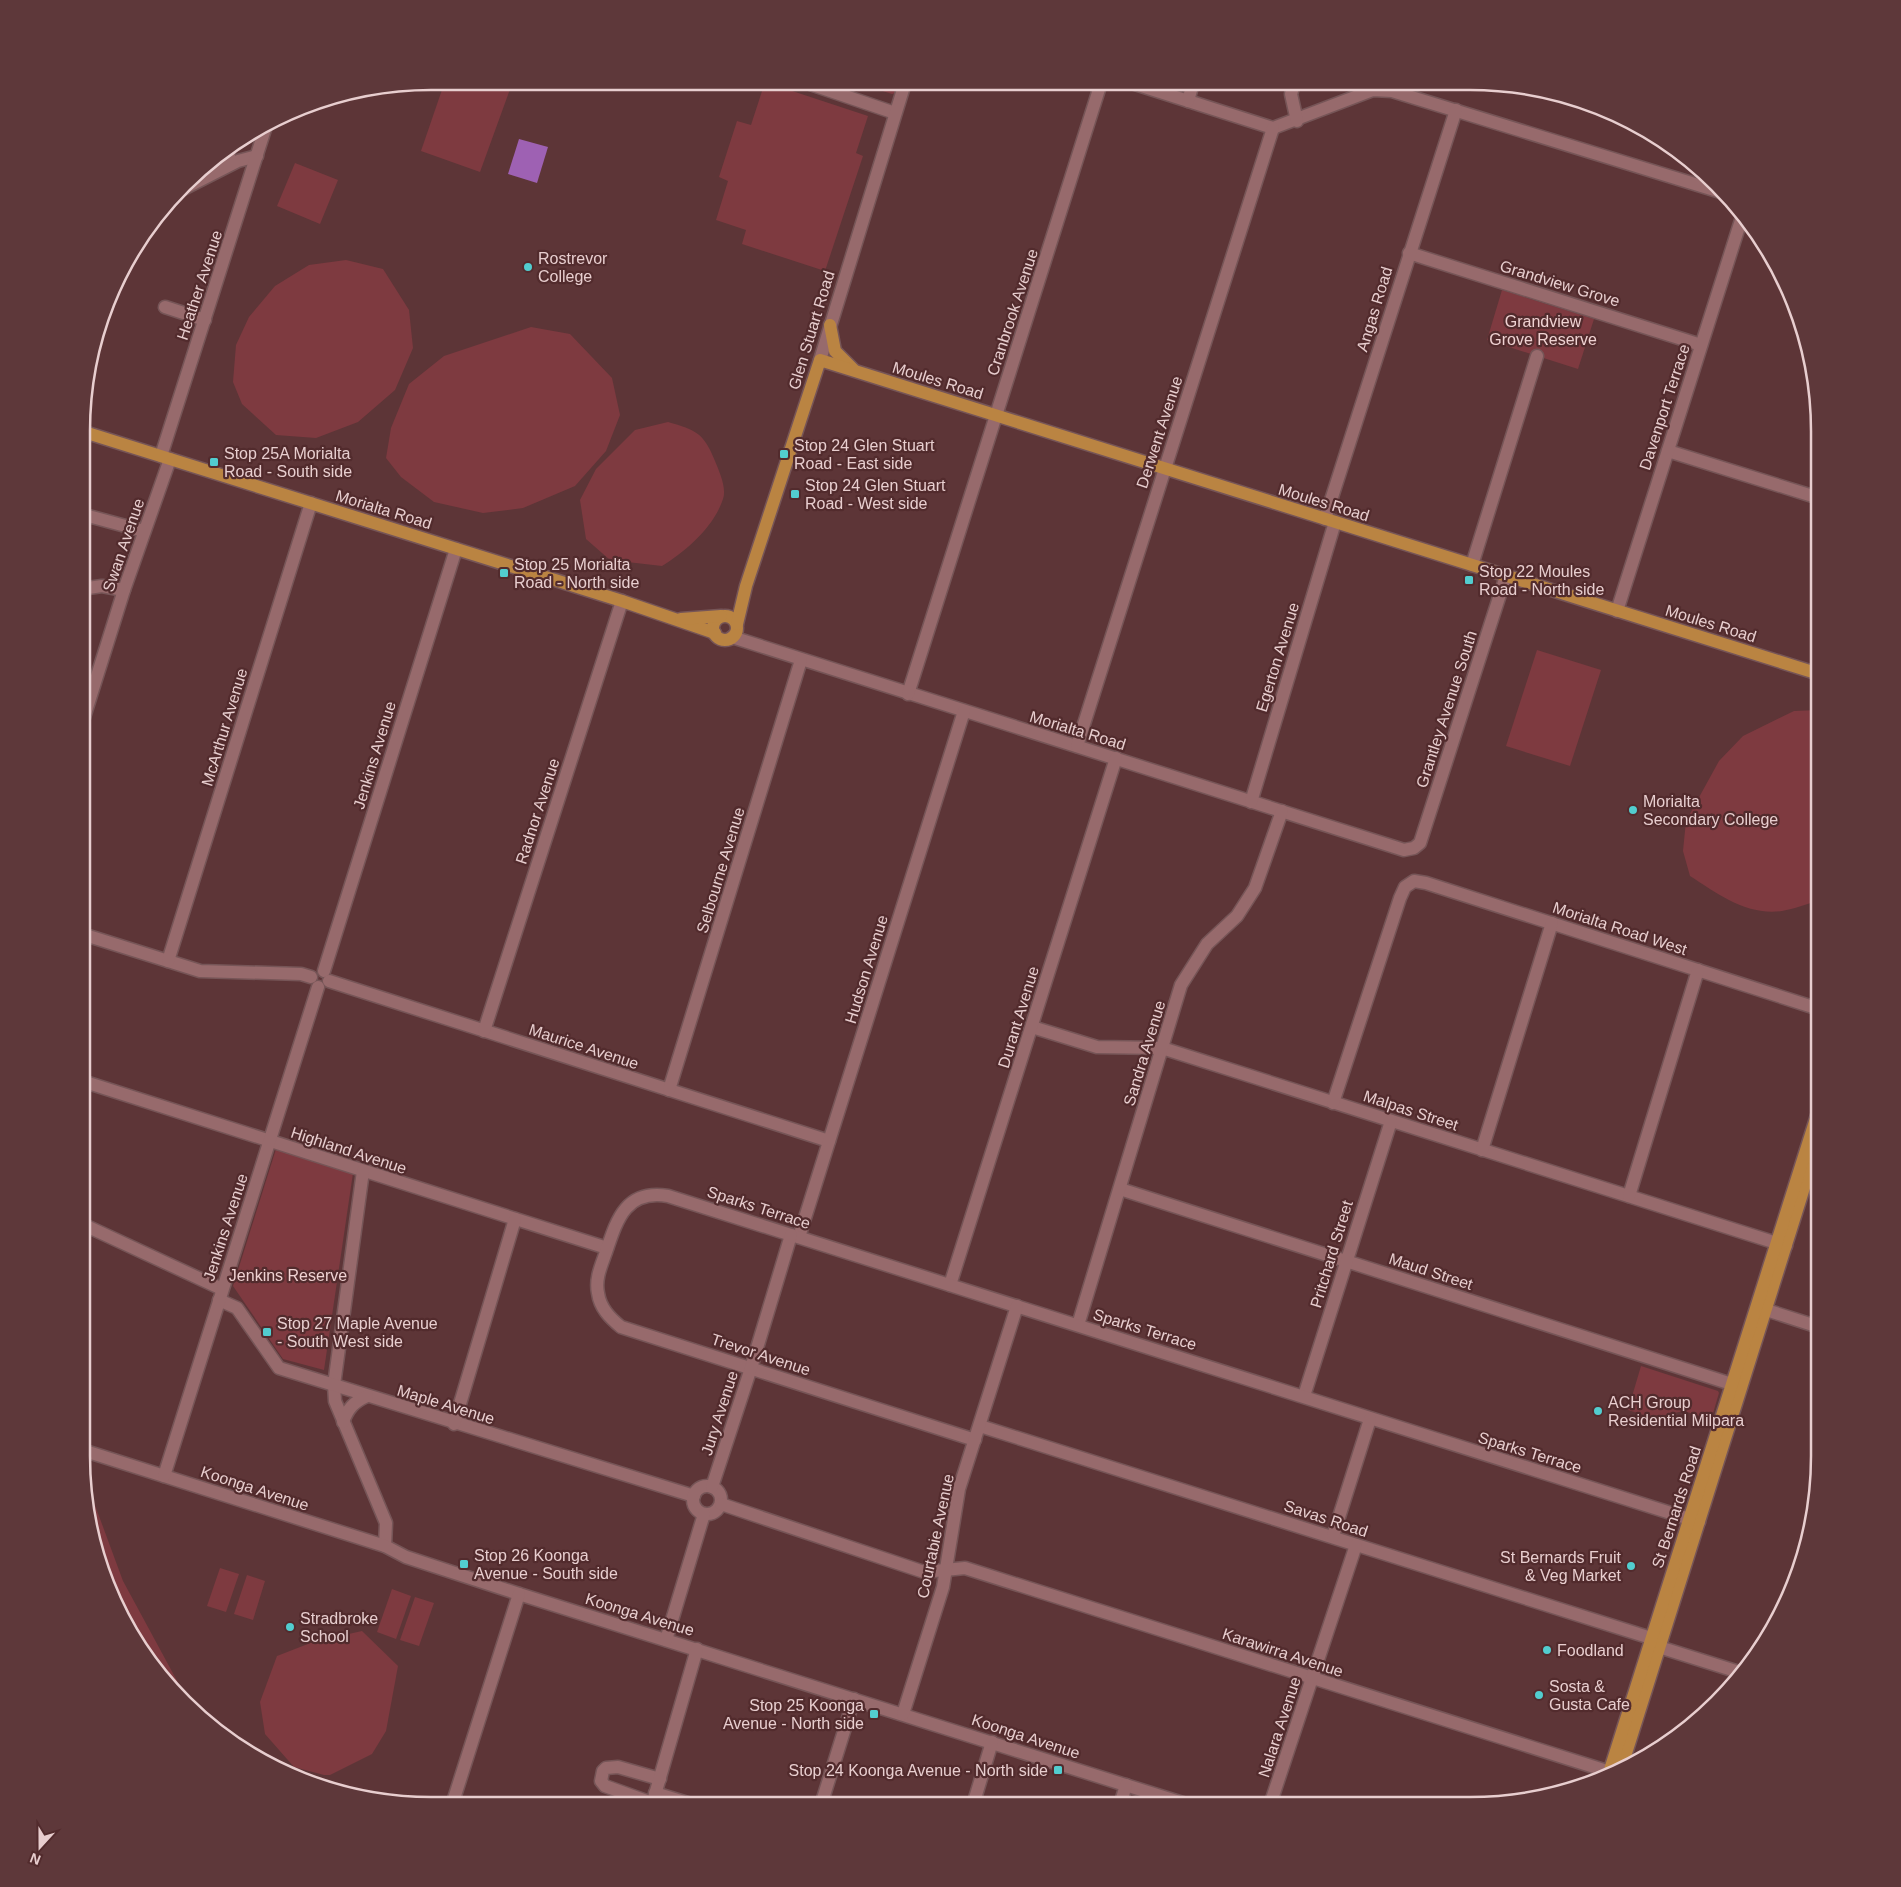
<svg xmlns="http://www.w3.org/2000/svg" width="1901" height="1887" font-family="Arial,sans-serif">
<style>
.green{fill:#7e3a40}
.water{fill:#9e61b3}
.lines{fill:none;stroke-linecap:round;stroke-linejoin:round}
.minor-casing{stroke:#765557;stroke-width:15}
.major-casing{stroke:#765557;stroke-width:15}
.minor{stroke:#976a6c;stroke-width:12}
.major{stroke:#ba8442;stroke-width:12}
.poi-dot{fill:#52cdcf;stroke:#522b2d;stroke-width:2}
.labels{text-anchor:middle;stroke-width:4.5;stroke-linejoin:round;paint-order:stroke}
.poi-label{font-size:16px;fill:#e8cecf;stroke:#522b2d;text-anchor:start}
.street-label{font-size:16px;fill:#e8cecf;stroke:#522b2d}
.park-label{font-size:16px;fill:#efd2d2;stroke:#522b2d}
.rim{fill:none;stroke:#e8cecf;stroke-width:2.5}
</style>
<rect width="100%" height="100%" fill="#5d3537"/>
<!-- green -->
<g class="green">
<path d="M445 81H513L480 172 421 151Z"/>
<path d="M765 82 868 116 856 153 863 156 825 271 742 244 746 230 716 220 728 181 719 177 737 121 751 125Z"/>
<path d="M855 82 899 83 896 93 892 94Z"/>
<path d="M295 163 338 180 320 224 277 206Z"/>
<path d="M346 260 383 269 409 310 413 348 395 390 358 422 316 438 276 435 242 404 233 382 236 345 249 317 275 286 309 265Z"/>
<path d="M1502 290 1594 319 1578 369 1487 340Z"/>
<path d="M531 327 570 334 612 378 620 415 606 451 575 486 523 508 483 513 434 502 401 477 386 458 391 428 409 384 444 356Z"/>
<path d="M668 422C696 430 704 433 715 461 719 471 727 488 723 499 714 527 686 551 662 566L610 560 586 539 580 500 596 469 635 430Z"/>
<path d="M1537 650 1601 670 1570 766 1506 746Z"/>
<path d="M1819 710V900C1807 904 1794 909 1782 911 1747 916 1718 894 1690 876L1683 851 1686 821 1719 761 1743 736 1794 711Z"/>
<path d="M276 1149 353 1173 324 1370 283 1359 233 1286Z"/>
<path d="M1641 1366 1718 1391 1719 1393 1711 1420 1684 1411 1660 1416 1654 1428 1647 1426 1650 1417 1628 1410Z"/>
<path d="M82 1470 123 1581 182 1690 202 1708 212 1727 201 1719 153 1669 100 1568Z"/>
<path d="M220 1568 239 1574 226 1612 207 1606Z"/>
<path d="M247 1575 265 1581 253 1620 234 1614Z"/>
<path d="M392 1589 411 1596 396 1639 377 1632Z"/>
<path d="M415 1597 434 1603 419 1646 400 1640Z"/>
<path d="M362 1631 398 1666 386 1731 372 1754 330 1775H324L294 1767 265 1734 260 1702 277 1656 313 1642Z"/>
</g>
<!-- water -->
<path class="water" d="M519 139 548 147 537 183 508 174Z"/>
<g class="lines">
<defs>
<g id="minor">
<path d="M804 82 895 113"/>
<path d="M1132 83 1273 128 1373 90 1392 91 1724 193"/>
<path d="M1294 84 1291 94 1297 121"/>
<path d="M1188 101 1193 83"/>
<path d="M227 149 231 164"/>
<path d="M183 189 238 161 257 156"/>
<path d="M1409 253 1701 345"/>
<path d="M165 307 205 320"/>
<path d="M820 360 905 83"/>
<path d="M1668 451 1819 498"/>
<path d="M161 456 267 123"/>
<path d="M81 514 144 531"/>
<path d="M1325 519 1456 110"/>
<path d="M1472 565 1537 356"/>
<path d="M81 589 102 586 124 590"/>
<path d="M1617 611 1743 214"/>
<path d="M732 637 1404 850 1414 848 1420 843 1506 576"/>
<path d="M908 694 1101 83"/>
<path d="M81 727 124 590 170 459"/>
<path d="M1077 746 1273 128"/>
<path d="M1251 802 1335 522"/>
<path d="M82 934 200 971 301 974 311 977"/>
<path d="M168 961 311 503"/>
<path d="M324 971 456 549"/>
<path d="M329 981 829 1141"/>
<path d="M1032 1027 1097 1047 1162 1048 1786 1246"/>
<path d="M484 1031 622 601"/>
<path d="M82 1081 607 1248"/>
<path d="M669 1090 801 660"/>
<path d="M1333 1103 1400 898 1405 887 1414 881 1426 883 1819 1009"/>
<path d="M1482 1150 1552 923"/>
<path d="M363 1171 334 1385 335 1401 386 1523 385 1546"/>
<path d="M1120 1189 1741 1387"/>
<path d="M1629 1196 1698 970"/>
<path d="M82 1224 222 1289"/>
<path d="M799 1237 964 711"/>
<path d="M950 1285 1116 758"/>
<path d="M219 1300 237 1308 279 1368 694 1496"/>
<path d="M1757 1307 1819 1327"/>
<path d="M1078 1325 1181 985 1207 944 1237 916 1255 888 1282 811"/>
<path d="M1304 1396 1391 1121"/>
<path d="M343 1422C348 1408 354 1402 367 1396"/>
<path d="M454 1424 515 1219"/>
<path d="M980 1426 1651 1638 1659 1647 1742 1673"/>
<path d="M975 1440 621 1327C610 1318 600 1308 598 1293 595 1279 601 1266 606 1252 617 1219 626 1189 668 1196L1699 1522"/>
<path d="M82 1450 385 1546 406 1557 519 1594 1189 1805"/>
<path d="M164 1476 318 987"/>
<circle cx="707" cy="1500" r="14"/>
<path d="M712 1487 751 1368 791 1235"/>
<path d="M721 1504 924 1572 965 1568 1610 1772"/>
<path d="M1333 1536 1370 1419"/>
<path d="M666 1640 704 1514"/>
<path d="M903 1714 943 1587 959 1489 1017 1306"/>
<path d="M655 1793 694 1805"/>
<path d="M652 1803 605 1786 601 1781 603 1771 606 1768 618 1767 660 1779"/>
<path d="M452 1805 519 1594"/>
<path d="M652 1805 697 1649"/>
<path d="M821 1805 854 1699"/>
<path d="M973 1805 992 1742"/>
<path d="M1120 1805 1126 1785"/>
<path d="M1270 1805 1356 1545"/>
</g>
<g id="major">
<path d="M830 325 835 351 853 369"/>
<path d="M81 431 622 601 715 633"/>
<circle cx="725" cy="628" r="12"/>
<path d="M681 619 721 616"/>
<path d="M737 624 746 586 820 360 1819 674"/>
<path d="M1622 1766 1819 1140"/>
<path d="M1609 1773 1819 1109"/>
</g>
</defs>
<!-- minor casing -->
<use href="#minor" class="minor-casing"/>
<!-- major casing -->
<use href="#major" class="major-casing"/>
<!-- minor -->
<use href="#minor" class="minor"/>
<!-- major -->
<use href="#major" class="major"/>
</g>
<!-- markers -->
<g class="poi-dot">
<circle cx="528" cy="267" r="5"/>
<rect x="779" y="449" width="10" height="10" rx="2.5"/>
<rect x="209" y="457" width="10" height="10" rx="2.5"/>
<rect x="790" y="489" width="10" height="10" rx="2.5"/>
<rect x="499" y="568" width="10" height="10" rx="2.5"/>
<rect x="1464" y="575" width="10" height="10" rx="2.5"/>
<circle cx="1633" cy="810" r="5"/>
<rect x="262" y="1327" width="10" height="10" rx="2.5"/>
<circle cx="1598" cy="1411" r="5"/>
<rect x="459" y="1559" width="10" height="10" rx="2.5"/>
<circle cx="1631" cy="1566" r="5"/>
<circle cx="290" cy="1627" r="5"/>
<circle cx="1547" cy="1650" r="5"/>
<circle cx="1539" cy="1695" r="5"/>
<rect x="869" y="1709" width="10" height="10" rx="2.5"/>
<rect x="1053" y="1765" width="10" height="10" rx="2.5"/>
</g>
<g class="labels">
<!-- poi labels -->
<g class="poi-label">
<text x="538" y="264">Rostrevor<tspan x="538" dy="18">College</tspan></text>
<text x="794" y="451">Stop 24 Glen Stuart<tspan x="794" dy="18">Road - East side</tspan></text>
<text x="224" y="459">Stop 25A Morialta<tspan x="224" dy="18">Road - South side</tspan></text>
<text x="805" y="491">Stop 24 Glen Stuart<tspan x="805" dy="18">Road - West side</tspan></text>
<text x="514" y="570">Stop 25 Morialta<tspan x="514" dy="18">Road - North side</tspan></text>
<text x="1479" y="577">Stop 22 Moules<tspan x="1479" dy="18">Road - North side</tspan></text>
<text x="1643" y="807">Morialta<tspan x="1643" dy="18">Secondary College</tspan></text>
<text x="277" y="1329">Stop 27 Maple Avenue<tspan x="277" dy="18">- South West side</tspan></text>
<text x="1608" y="1408">ACH Group<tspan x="1608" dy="18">Residential Milpara</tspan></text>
<text x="474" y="1561">Stop 26 Koonga<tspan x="474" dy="18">Avenue - South side</tspan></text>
<text x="1621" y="1563" text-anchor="end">St Bernards Fruit<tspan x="1621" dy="18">&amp; Veg Market</tspan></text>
<text x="300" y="1624">Stradbroke<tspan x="300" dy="18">School</tspan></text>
<text x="1557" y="1656">Foodland</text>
<text x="1549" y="1692">Sosta &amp;<tspan x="1549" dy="18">Gusta Cafe</tspan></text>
<text x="864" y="1711" text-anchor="end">Stop 25 Koonga<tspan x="864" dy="18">Avenue - North side</tspan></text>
<text x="1048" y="1776" text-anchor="end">Stop 24 Koonga Avenue - North side</text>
</g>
<!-- street labels -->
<g class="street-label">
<text transform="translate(1560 283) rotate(17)" y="6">Grandview Grove</text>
<text transform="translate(199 285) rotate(-72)" y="6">Heather Avenue</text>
<text transform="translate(1374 309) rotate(-73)" y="6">Angas Road</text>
<text transform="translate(1012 312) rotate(-72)" y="6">Cranbrook Avenue</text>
<text transform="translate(811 330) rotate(-73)" y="6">Glen Stuart Road</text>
<text transform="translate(938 380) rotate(17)" y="6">Moules Road</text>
<text transform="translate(1664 407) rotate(-72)" y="6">Davenport Terrace</text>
<text transform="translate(1159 432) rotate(-72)" y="6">Derwent Avenue</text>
<text transform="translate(1324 502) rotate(17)" y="6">Moules Road</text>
<text transform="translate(384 509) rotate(17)" y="6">Morialta Road</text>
<text transform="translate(123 545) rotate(-71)" y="6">Swan Avenue</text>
<text transform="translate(1711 623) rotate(17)" y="6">Moules Road</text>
<text transform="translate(1277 657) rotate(-73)" y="6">Egerton Avenue</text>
<text transform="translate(1446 709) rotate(-72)" y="6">Grantley Avenue South</text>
<text transform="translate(224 727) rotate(-73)" y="6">McArthur Avenue</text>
<text transform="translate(1078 730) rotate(17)" y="6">Morialta Road</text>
<text transform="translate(374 755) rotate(-73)" y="6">Jenkins Avenue</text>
<text transform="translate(537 811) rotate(-72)" y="6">Radnor Avenue</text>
<text transform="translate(720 870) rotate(-73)" y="6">Selbourne Avenue</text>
<text transform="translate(1620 928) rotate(18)" y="6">Morialta Road West</text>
<text transform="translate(866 969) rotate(-73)" y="6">Hudson Avenue</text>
<text transform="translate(1018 1017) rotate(-73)" y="6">Durant Avenue</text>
<text transform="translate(584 1046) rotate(18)" y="6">Maurice Avenue</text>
<text transform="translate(1144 1053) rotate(-73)" y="6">Sandra Avenue</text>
<text transform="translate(1411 1110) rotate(18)" y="6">Malpas Street</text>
<text transform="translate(349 1150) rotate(18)" y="6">Highland Avenue</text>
<text transform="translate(759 1207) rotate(18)" y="6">Sparks Terrace</text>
<text transform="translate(225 1227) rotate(-72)" y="6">Jenkins Avenue</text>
<text transform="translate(1331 1254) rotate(-73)" y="6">Pritchard Street</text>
<text transform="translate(1431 1271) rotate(18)" y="6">Maud Street</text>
<text transform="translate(1145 1329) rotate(17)" y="6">Sparks Terrace</text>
<text transform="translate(761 1354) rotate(18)" y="6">Trevor Avenue</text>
<text transform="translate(446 1404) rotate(17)" y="6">Maple Avenue</text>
<text transform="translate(719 1413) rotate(-72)" y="6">Jury Avenue</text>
<text transform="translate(1530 1452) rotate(17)" y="6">Sparks Terrace</text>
<text transform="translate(255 1488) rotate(18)" y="6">Koonga Avenue</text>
<text transform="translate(1676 1507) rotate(-72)" y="6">St Bernards Road</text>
<text transform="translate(1326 1518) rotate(18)" y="6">Savas Road</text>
<text transform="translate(935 1536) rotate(-78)" y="6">Courtabie Avenue</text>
<text transform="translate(640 1614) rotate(17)" y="6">Koonga Avenue</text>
<text transform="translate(1283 1652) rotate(18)" y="6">Karawirra Avenue</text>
<text transform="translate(1279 1727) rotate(-72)" y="6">Nalara Avenue</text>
<text transform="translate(1026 1736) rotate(18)" y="6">Koonga Avenue</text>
</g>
<!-- park labels -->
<g class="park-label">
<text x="1543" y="327">Grandview<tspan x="1543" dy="18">Grove Reserve</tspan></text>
<text x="288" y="1281">Jenkins Reserve</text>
</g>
</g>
<!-- crop -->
<path d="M0 0H1901V1887H0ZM431 90H1470A341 341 0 0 1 1811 431V1456A341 341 0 0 1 1470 1797H431A341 341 0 0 1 90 1456V431A341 341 0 0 1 431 90Z" fill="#5e383a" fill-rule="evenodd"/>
<path class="rim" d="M431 90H1470A341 341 0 0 1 1811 431V1456A341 341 0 0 1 1470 1797H431A341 341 0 0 1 90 1456V431A341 341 0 0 1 431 90Z"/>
<!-- north arrow -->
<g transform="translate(40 1847) rotate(201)" stroke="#522b2d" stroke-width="4" paint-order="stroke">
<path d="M0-4L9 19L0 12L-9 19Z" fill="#e8cecf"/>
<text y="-8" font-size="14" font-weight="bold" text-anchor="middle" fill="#e8cecf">N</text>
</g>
</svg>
